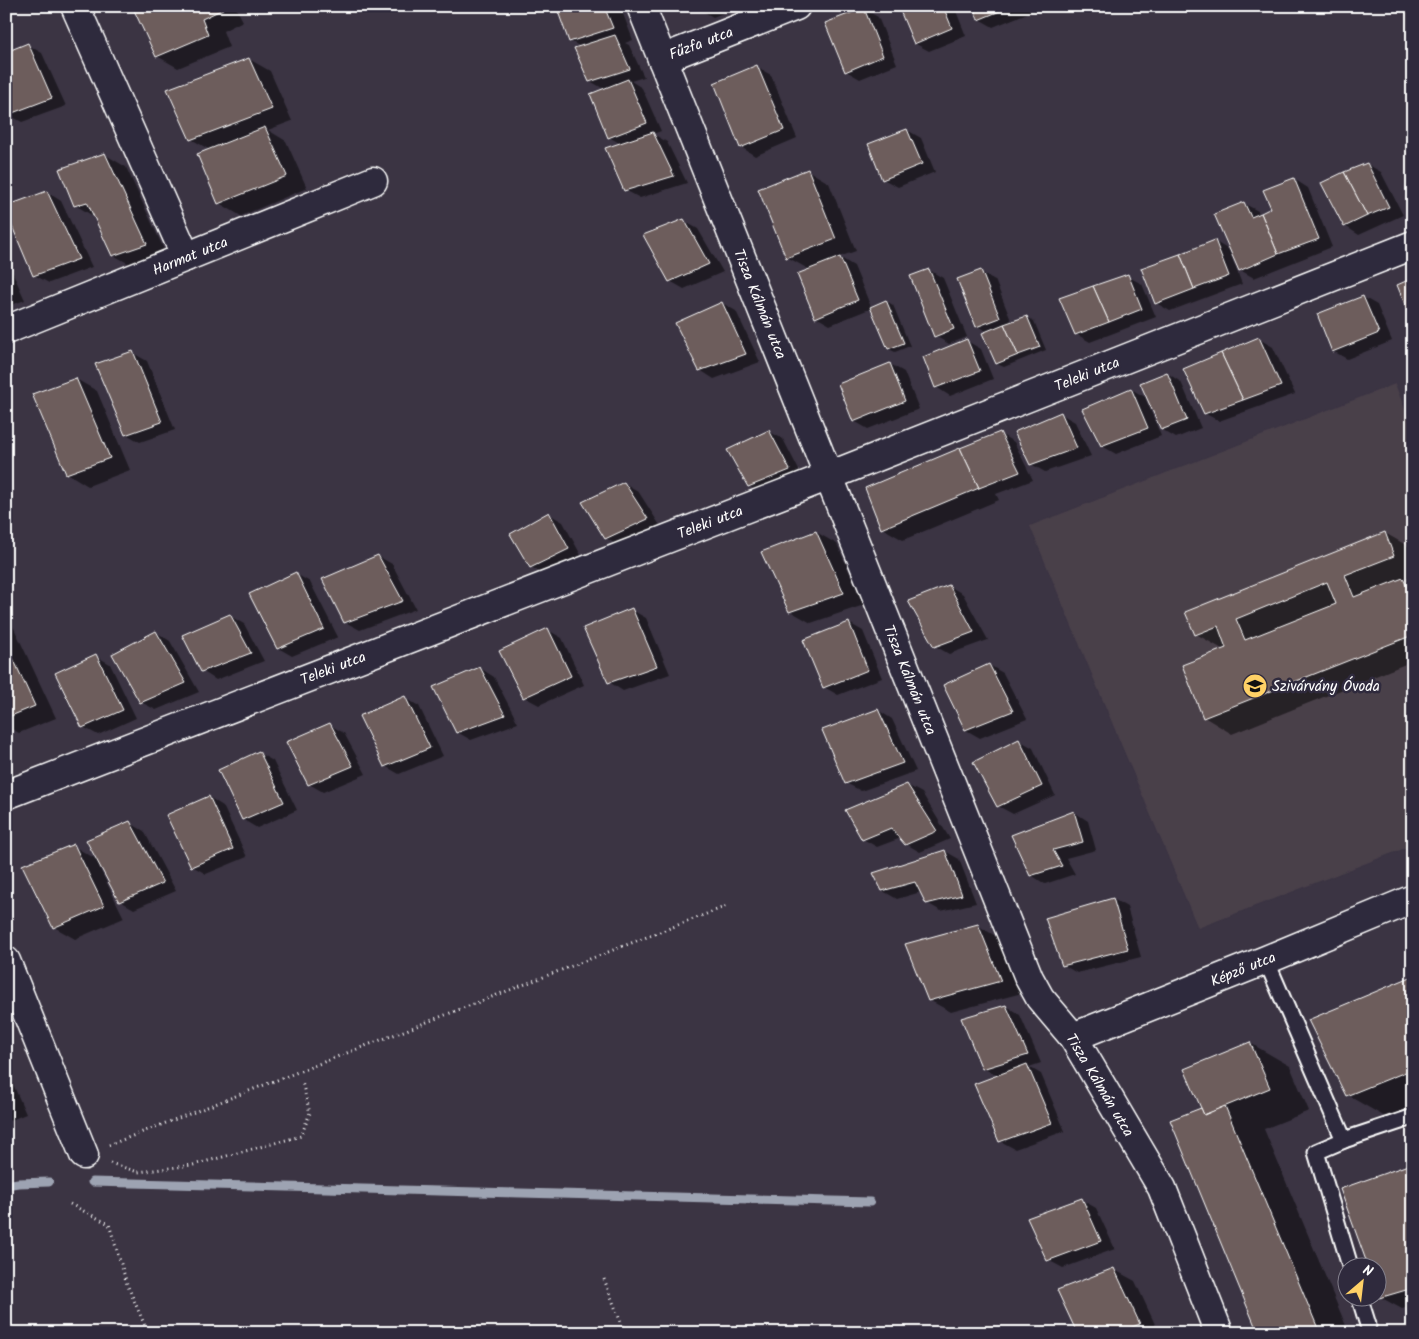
<svg xmlns="http://www.w3.org/2000/svg" width="1419" height="1339" font-family="Kalam,sans-serif">
<style>
.built{fill:#4a404a}
.shadow{fill:#0007}
.lines{fill:none;stroke-linecap:round;stroke-linejoin:round}
.stream{stroke:#9da3b2;stroke-width:9}
.building{fill:#6d5d5b;stroke:#fff;fill-rule:evenodd}
.service-casing{stroke:#fff;stroke-width:19}
.minor-casing{stroke:#fff;stroke-width:31}
.path{stroke:#fff;stroke-width:3;stroke-dasharray:1 4;stroke-linecap:butt}
.service{stroke:#2f2a3d;stroke-width:15}
.minor{stroke:#2f2a3d;stroke-width:28}
.labels{text-anchor:middle;stroke-width:5;stroke-linejoin:round;paint-order:stroke}
.street-label{font-size:15px;fill:#fff;stroke:#2f2a3d}
.poi-label{font-size:15px;fill:#fff;stroke:#2f2a3d;text-anchor:start}
</style>
<rect width="100%" height="100%" fill="#3b3443"/>
<filter id="ink" filterUnits="userSpaceOnUse"><feTurbulence type="fractalNoise" baseFrequency=".02" numOctaves="2"/><feDisplacementMap in="SourceGraphic" scale="10" xChannelSelector="R" yChannelSelector="G"/><feConvolveMatrix kernelMatrix="1 2 1 2 8 2 1 2 1" color-interpolation-filters="sRGB"/></filter>
<g filter="url(#ink)">
<!-- built -->
<path class="built" d="M1395 384 1413 430V845L1198 928 1030 526Z"/>
<!-- shadow -->
<g class="shadow">
<path d="M6 6H20L6 11Z"/>
<path d="M133 6H235L243 21 223 31 229 47 178 68 157 56Z"/>
<path d="M557 6H620L633 40 625 43 629 45 644 77 631 81 642 88 661 131 653 134 667 142 687 183 640 198 625 190 621 144 609 137 604 89 590 81 581 47 570 41Z"/>
<path d="M694 6H741L713 17Z"/>
<path d="M900 6H954L966 36 929 51 914 43Z"/>
<path d="M974 6H1028L1030 12 993 27 979 19Z"/>
<path d="M864 9 878 17 897 64 860 79 846 71Z"/>
<path d="M28 45 42 53 66 106 22 122 7 114 6 111V53Z"/>
<path d="M249 59 270 71 292 121 268 130 286 141 307 188 241 216 219 203 210 150 191 139Z"/>
<path d="M757 67 771 75 797 138 755 156 741 147 715 84Z"/>
<path d="M907 130 921 138 935 172 898 187 883 179Z"/>
<path d="M1413 148V160L1407 150Z"/>
<path d="M104 154 126 167 167 256 135 267 113 255 95 217 75 205Z"/>
<path d="M1367 164 1381 172 1403 215 1359 235 1345 226Z"/>
<path d="M807 170 829 183 856 251 839 257 854 266 871 307 886 301 893 305 910 346 895 352 889 349 872 308 830 325 816 317 810 270 787 257Z"/>
<path d="M1294 179 1308 188 1332 247 1254 278 1240 270 1243 203 1258 211 1259 215 1273 209Z"/>
<path d="M47 192 61 201 92 267 49 283 34 275Z"/>
<path d="M684 221 698 229 723 272 684 289 670 281Z"/>
<path d="M1214 241 1229 250 1242 284 1170 311 1156 303Z"/>
<path d="M6 258 25 300 6 307Z"/>
<path d="M929 270 943 278 967 337 949 344 935 336Z"/>
<path d="M980 272 995 280 1012 323 1027 317 1034 321 1046 350 1004 367 997 364 984 333 988 332 977 326Z"/>
<path d="M1127 276 1142 284 1156 317 1090 342 1076 334Z"/>
<path d="M1363 297 1377 305 1392 341 1347 359 1333 351Z"/>
<path d="M722 303 736 311 760 362 714 379 700 370Z"/>
<path d="M1259 339 1273 347 1295 394 1219 421 1204 413Z"/>
<path d="M967 341 981 349 993 379 950 396 936 387Z"/>
<path d="M133 353 147 361 175 430 140 442 126 434Z"/>
<path d="M890 364 904 372 919 409 868 429 854 421Z"/>
<path d="M1167 373 1181 382 1201 428 1176 438 1162 430Z"/>
<path d="M76 379 97 391 130 470 88 486 67 473Z"/>
<path d="M1131 389 1145 397 1161 436 1116 454 1102 446Z"/>
<path d="M1061 414 1075 422 1091 456 1045 472 1031 464Z"/>
<path d="M768 431 783 439 803 478 763 495 749 486Z"/>
<path d="M1000 434 1014 442 1033 480 996 494 999 500 903 540 882 528Z"/>
<path d="M624 483 638 491 661 527 620 547 606 538Z"/>
<path d="M549 514 563 522 582 557 545 575 531 567Z"/>
<path d="M816 532 837 544 864 605 811 623 790 611Z"/>
<path d="M1385 533 1413 549V575L1403 579 1413 585V661L1232 734 1204 717 1184 666 1224 650 1196 634Z"/>
<path d="M378 556 392 564 416 609 360 630 345 622Z"/>
<path d="M296 574 310 582 338 637 292 656 278 648Z"/>
<path d="M949 586 963 594 988 640 949 654 935 646Z"/>
<path d="M632 610 646 618 670 674 623 691 609 682Z"/>
<path d="M230 616 244 624 264 661 216 680 202 671Z"/>
<path d="M849 623 863 631 882 678 838 695 824 687Z"/>
<path d="M6 624 14 628 56 718 19 733 6 726Z"/>
<path d="M548 630 562 638 584 685 539 705 524 697Z"/>
<path d="M156 632 170 641 199 692 156 710 141 702Z"/>
<path d="M96 656 110 664 136 718 98 735 83 727Z"/>
<path d="M989 665 1003 673 1027 719 980 738 966 730 945 685Z"/>
<path d="M480 668 494 677 518 723 471 740 457 732Z"/>
<path d="M405 698 419 706 443 756 399 774 385 766Z"/>
<path d="M878 710 892 719 916 771 861 791 846 783Z"/>
<path d="M330 725 344 733 366 774 323 792 309 784Z"/>
<path d="M1019 740 1033 748 1055 795 1013 814 998 806Z"/>
<path d="M259 753 273 761 297 810 257 828 242 819Z"/>
<path d="M6 762 13 775 6 777Z"/>
<path d="M907 785 922 793 950 839 920 852 906 844 901 838 877 847 863 839Z"/>
<path d="M209 797 223 806 247 857 206 874 192 866Z"/>
<path d="M1074 812 1088 821 1096 850 1066 858 1075 874 1045 884 1031 875Z"/>
<path d="M130 823 144 831 176 891 134 909 120 901 101 866 99 867 124 918 75 939 54 927 73 846 98 860Z"/>
<path d="M945 851 959 859 976 903 941 911 927 903 921 892 897 899 883 891Z"/>
<path d="M1113 899 1127 907 1141 957 1077 973 1063 965Z"/>
<path d="M977 925 999 938 1022 993 951 1012 929 1000Z"/>
<path d="M1413 978V1108L1387 1118 1347 1095Z"/>
<path d="M1006 1006 1020 1015 1041 1063 1029 1067 1041 1074 1065 1131 1015 1149 1000 1141 998 1076 983 1068Z"/>
<path d="M1250 1043 1290 1066 1309 1111 1264 1129 1349 1333H1260L1202 1109Z"/>
<path d="M6 1068 26 1114 6 1122Z"/>
<path d="M1411 1165 1413 1166V1306L1402 1309 1380 1297 1376 1266H1369L1342 1190Z"/>
<path d="M1082 1200 1096 1208 1115 1249 1063 1268 1048 1260Z"/>
<path d="M1113 1269 1135 1281 1159 1333H1079Z"/>
<path d="M334 1328 342 1333H320Z"/>
</g>
<g class="lines">
<!-- stream -->
<g class="stream">
<path d="M92 1182 870 1202"/>
<path d="M6 1185 18 1183 49 1182"/>
</g>
</g>
<!-- building -->
<g class="building">
<path d="M132 6H221L223 9 202 19 208 35 156 57Z"/>
<path d="M556 6H604L613 28 569 42Z"/>
<path d="M898 6H943L952 28 914 44Z"/>
<path d="M973 6H1012L978 20Z"/>
<path d="M864 8 883 56 845 72 825 23Z"/>
<path d="M615 35 630 69 589 82 574 48Z"/>
<path d="M28 43 52 98 7 115 6 52Z"/>
<path d="M249 58 272 109 190 140 167 89Z"/>
<path d="M757 65 784 130 740 148 714 83Z"/>
<path d="M628 79 647 123 608 138 590 94Z"/>
<path d="M265 127 287 176 218 204 197 154Z"/>
<path d="M907 129 922 164 882 180 868 144Z"/>
<path d="M653 132 674 176 624 191 605 148Z"/>
<path d="M105 153 147 244 112 256 87 202 74 206 59 169Z"/>
<path d="M1367 163 1389 207 1367 216 1344 172Z"/>
<path d="M808 169 836 239 786 258 758 189Z"/>
<path d="M1344 172 1367 216 1344 227 1321 183Z"/>
<path d="M1294 178 1319 239 1278 254 1261 213 1271 208 1263 190Z"/>
<path d="M47 191 79 259 33 276 6 212V206Z"/>
<path d="M1244 202 1251 217 1261 213 1278 254 1239 271 1214 214Z"/>
<path d="M684 219 709 264 669 282 643 235Z"/>
<path d="M1215 240 1229 276 1194 289 1180 254Z"/>
<path d="M1180 254 1194 289 1155 304 1141 268Z"/>
<path d="M840 257 858 300 815 318 797 274Z"/>
<path d="M929 269 954 329 934 337 910 276Z"/>
<path d="M981 270 1000 318 976 327 957 279Z"/>
<path d="M1128 274 1142 309 1109 322 1093 286Z"/>
<path d="M1413 278V324L1397 285Z"/>
<path d="M1093 286 1109 322 1075 335 1059 298Z"/>
<path d="M1363 296 1379 333 1332 352 1317 314Z"/>
<path d="M886 300 904 343 888 349 870 307Z"/>
<path d="M722 302 746 354 699 371 675 323Z"/>
<path d="M1027 316 1040 347 1018 355 1004 324Z"/>
<path d="M1004 324 1018 355 996 364 982 333Z"/>
<path d="M1259 337 1281 386 1243 400 1221 353Z"/>
<path d="M967 339 980 371 935 388 923 357Z"/>
<path d="M133 351 162 422 125 435 95 364Z"/>
<path d="M1221 353 1243 400 1204 414 1183 369Z"/>
<path d="M890 363 905 401 853 422 838 384Z"/>
<path d="M1167 372 1187 420 1161 430 1140 383Z"/>
<path d="M76 378 110 458 66 474 32 394Z"/>
<path d="M1131 388 1148 428 1101 446 1082 409Z"/>
<path d="M1061 412 1077 448 1030 465 1014 432Z"/>
<path d="M769 430 790 470 748 487 727 450Z"/>
<path d="M1000 432 1020 472 979 488 960 448Z"/>
<path d="M960 448 979 488 881 529 865 488Z"/>
<path d="M624 482 648 519 605 539 582 502Z"/>
<path d="M549 512 569 549 530 568 510 534Z"/>
<path d="M816 531 844 593 789 612 761 552Z"/>
<path d="M1385 532 1394 556 1345 575 1354 597 1403 578 1413 601V635L1203 718 1182 665 1226 648 1218 626 1195 635 1185 612ZM1327 582 1336 604 1245 640 1236 619Z"/>
<path d="M378 555 403 601 344 623 322 579Z"/>
<path d="M296 572 324 629 277 649 249 594Z"/>
<path d="M949 585 974 632 934 647 908 601Z"/>
<path d="M632 608 657 666 608 683 583 628Z"/>
<path d="M230 614 251 653 201 672 182 635Z"/>
<path d="M849 622 868 670 823 688 803 640Z"/>
<path d="M548 628 571 676 523 698 499 651Z"/>
<path d="M156 631 186 683 140 703 112 654Z"/>
<path d="M6 643 35 706 6 718Z"/>
<path d="M96 654 123 710 82 728 55 673Z"/>
<path d="M989 664 1013 711 965 730 943 685Z"/>
<path d="M480 667 505 715 456 733 433 687Z"/>
<path d="M405 696 430 748 384 767 359 716Z"/>
<path d="M878 709 903 763 845 784 822 730Z"/>
<path d="M330 723 353 766 308 785 286 742Z"/>
<path d="M1019 739 1042 786 997 807 973 762Z"/>
<path d="M259 751 284 802 242 820 218 770Z"/>
<path d="M907 784 937 831 905 845 891 828 862 840 845 810Z"/>
<path d="M209 796 233 849 191 867 166 815Z"/>
<path d="M1074 811 1083 842 1053 850 1062 866 1030 876 1011 835Z"/>
<path d="M130 821 163 883 119 902 86 840Z"/>
<path d="M74 844 104 906 53 928 22 865Z"/>
<path d="M945 850 962 895 926 904 915 882 882 891 873 873Z"/>
<path d="M1113 898 1128 949 1062 966 1045 918Z"/>
<path d="M978 924 1001 981 928 1001 905 944Z"/>
<path d="M1413 976V1069L1346 1096 1308 1020Z"/>
<path d="M1006 1005 1028 1055 982 1069 961 1018Z"/>
<path d="M1250 1042 1270 1088 1204 1115 1184 1069Z"/>
<path d="M1027 1064 1052 1123 999 1142 974 1084Z"/>
<path d="M1225 1106 1319 1331 1322 1330 1323 1333H1258L1170 1120 1201 1108 1204 1115Z"/>
<path d="M1411 1164 1413 1169V1288L1379 1298 1376 1290V1266H1368L1340 1189Z"/>
<path d="M1082 1198 1101 1241 1047 1261 1027 1218Z"/>
<path d="M1114 1268 1140 1324 1117 1333H1077L1057 1290Z"/>
</g>
<g class="lines">
<defs>
<g id="service">
<path d="M1266 960 1344 1140 1316 1152 1350 1266"/>
<path d="M1344 1140 1413 1117"/>
<path d="M1359 1296 1368 1325"/>
</g>
<g id="minor">
<path d="M75 6 186 257"/>
<path d="M641 6 1029 978 1040 998 1073 1037 1162 1188 1219 1333"/>
<path d="M662 59 796 6"/>
<path d="M6 330 373 181"/>
<path d="M6 795 829 476 1413 245"/>
<path d="M6 961 84 1155"/>
<path d="M1073 1037 1266 960 1413 899"/>
</g>
</defs>
<!-- service casing -->
<use href="#service" class="service-casing"/>
<!-- minor casing -->
<use href="#minor" class="minor-casing"/>
<!-- path -->
<g class="path">
<path d="M109 1145 727 906"/>
<path d="M110 1163 138 1172 193 1165 301 1136 310 1113 302 1082"/>
<path d="M70 1204 109 1224 127 1284 148 1333"/>
<path d="M604 1279 625 1333"/>
</g>
<!-- service -->
<use href="#service" class="service"/>
<!-- minor -->
<use href="#minor" class="minor"/>
</g>
</g>
<!-- icons -->
<defs>
<symbol id="school-disc" viewBox="-11 -11 22 22"><circle r="9.5" fill="#ffd166" stroke="#2f2a3d"/><path d="M0-5L7-2L0 1L-7-2ZM-4 1L0 2.5L4 1V4Q0 6-4 4Z" fill="#111"/></symbol>
</defs>
<g fill-rule="evenodd">
<use href="#school-disc" x="1241" y="672" width="28" height="28"/>
</g>
<g class="labels">
<!-- street labels -->
<g class="street-label">
<text transform="translate(701 43) rotate(-21)" y="5">Fűzfa utca</text>
<text transform="translate(190 256) rotate(-22)" y="5">Harmat utca</text>
<text transform="translate(760 304) rotate(68)" y="5">Tisza Kálmán utca</text>
<text transform="translate(1087 374) rotate(-22)" y="5">Teleki utca</text>
<text transform="translate(710 522) rotate(-21)" y="5">Teleki utca</text>
<text transform="translate(333 668) rotate(-21)" y="5">Teleki utca</text>
<text transform="translate(910 680) rotate(68)" y="5">Tisza Kálmán utca</text>
<text transform="translate(1243 969) rotate(-22)" y="5">Képző utca</text>
<text transform="translate(1100 1085) rotate(59)" y="5">Tisza Kálmán utca</text>
</g>
<!-- poi labels -->
<g class="poi-label">
<text x="1272" y="691">Szivárvány Óvoda</text>
</g>
</g>
<!-- margin -->
<rect width="1419" height="1339" fill="none" stroke="#2f2a3d" stroke-width="25"/>
<rect x="12" y="12" width="1394" height="1314" fill="none" stroke="#fff" stroke-width="2" filter="url(#ink)"/>
<!-- north arrow -->
<g transform="translate(1362 1282) rotate(28)"><circle r="24" fill="#2f2a3d" stroke="#827f8b"/>
<path d="M0-4L9 19L0 12L-9 19Z" fill="#ffd166"/>
<text y="-8" font-size="14" font-weight="bold" text-anchor="middle" fill="#ffffff">N</text>
</g>
</svg>
